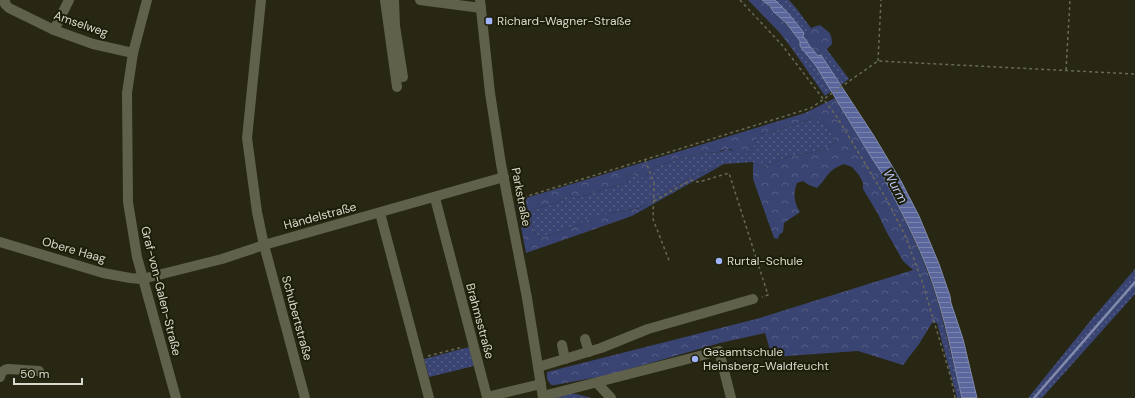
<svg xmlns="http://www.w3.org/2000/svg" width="1135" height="398" font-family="'DM Sans',sans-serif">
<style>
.grass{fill:url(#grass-dots)}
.forest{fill:url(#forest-crowns)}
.water{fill:url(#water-rules);stroke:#818aab}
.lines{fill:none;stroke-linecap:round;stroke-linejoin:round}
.stream{stroke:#818aab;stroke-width:2.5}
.path{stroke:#696958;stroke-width:1.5;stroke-dasharray:3 3;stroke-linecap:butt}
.minor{stroke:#60614a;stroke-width:10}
.poi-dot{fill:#a1b3fd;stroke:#1d1e09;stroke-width:1.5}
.labels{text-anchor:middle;stroke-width:4;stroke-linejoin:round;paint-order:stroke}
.poi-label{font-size:12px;fill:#d9dacd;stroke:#1d1e09;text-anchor:start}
.street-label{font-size:12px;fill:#d9dacd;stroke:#1d1e09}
.water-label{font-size:13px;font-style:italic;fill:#b9c5f5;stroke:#1d1e09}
</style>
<defs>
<pattern id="grass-dots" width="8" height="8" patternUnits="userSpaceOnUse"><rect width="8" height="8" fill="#3a4472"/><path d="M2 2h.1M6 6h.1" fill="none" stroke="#565e85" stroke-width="1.8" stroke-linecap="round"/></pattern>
<pattern id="forest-crowns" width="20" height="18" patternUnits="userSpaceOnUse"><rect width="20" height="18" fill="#3a4472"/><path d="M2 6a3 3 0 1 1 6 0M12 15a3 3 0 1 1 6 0" fill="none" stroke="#565e85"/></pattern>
<pattern id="water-rules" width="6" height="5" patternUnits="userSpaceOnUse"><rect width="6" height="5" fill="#5b679c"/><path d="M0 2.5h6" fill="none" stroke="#7a83ad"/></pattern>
</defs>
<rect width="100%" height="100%" fill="#272713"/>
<!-- grass -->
<g class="grass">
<path d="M775 0H789L796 8 849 79 841 85C830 69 819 54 808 39 797 25 788 12 775 0Z"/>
<path d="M800 46 807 53 832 91 825 96 793 50Z"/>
<path d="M814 118C823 121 833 132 836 142 821 153 806 153 789 157 780 159 771 164 763 168L753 162 724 164 692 177 640 208 616 212 586 220 578 225 540 238C532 232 529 219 533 210L558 202 565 197 571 195 576 198 628 182 626 175 633 174 639 178 647 176 655 167 681 158 710 152 717 153 727 149 745 154C752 150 754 147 756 139L761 135Z"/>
<path d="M1135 269V294L1042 398H1028L1091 320Z"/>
<path d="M937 323 944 325 962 398H957Z"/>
<path d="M469 347 474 366 429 377 424 359Z"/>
<path d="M571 393 589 397 591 398H553Z"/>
</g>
<!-- forest -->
<g class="forest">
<path d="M748 0C752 0 758 0 761 0 768 2 794 33 799 40 800 42 800 43 800 46L793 50 780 33Z"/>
<path d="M820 25C829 32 832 33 832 44L821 55 818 56 809 45 803 36C805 29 814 27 820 25Z"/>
<path d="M835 98 873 160 881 172C906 221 931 270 944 325L937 323H932L919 344 903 365 858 351 772 357 765 333 720 343 609 375 555 385H551L547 379V372L760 318 913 270 903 261 886 231 878 214 863 189V183L859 175 852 167 844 164C826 171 829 176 817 188L809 185 803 181 797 183C793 193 794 203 800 212L784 223 783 232 779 235 778 239 774 238 753 179V162L763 168C771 164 780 159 789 157 806 153 821 153 836 142 833 132 823 121 814 118L761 135 756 139C754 147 752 150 745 154L736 153 731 149 722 150 717 153 710 152 681 158 655 167 647 176 643 178H639L633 174 626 175 628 182 576 198 571 195 565 197 558 202 533 210C529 219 532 232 540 238L578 225 586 220 595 216 640 208 692 177 724 164 632 216 526 253 516 201 805 113Z"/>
</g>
<!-- water -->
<path class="water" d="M762 0H775C786 10 795 21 804 33L803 36 809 45 818 56 821 55 874 136 901 181 919 216 939 264 950 296 951 303 963 339 977 398H962C954 365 948 332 938 300 925 255 902 213 881 172L873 160 816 66 800 46V41L786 23 773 11 770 6Z"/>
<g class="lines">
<!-- stream -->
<path class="stream" d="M1034 398 1135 282"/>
<!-- path -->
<g class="path">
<path d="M740 0 782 45 837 117 887 200 905 235 921 278 951 378 955 398"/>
<path d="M878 61 881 0"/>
<path d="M1066 70 1070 0"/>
<path d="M645 160 654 183 653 219 670 263"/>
<path d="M518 199 811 108 878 61 1135 74"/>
<path d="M654 201 687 182 689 180 699 182 729 173 768 295 762 297"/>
<path d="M428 356 463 347"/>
</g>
<!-- minor -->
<g class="minor">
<path d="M5 0V4L9 8 54 30 93 44 133 53"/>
<path d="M147 0 133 53 127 93 128 202 137 257 176 398"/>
<path d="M261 0 247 138 257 212 264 245 305 398"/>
<path d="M385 0 397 87"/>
<path d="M394 0 395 26 403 77"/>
<path d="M420 0 481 8"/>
<path d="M480 0 490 93 501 164 527 298 543 398"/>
<path d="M54 30 69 0"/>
<path d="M435 198 487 397 541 384"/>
<path d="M380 213 429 398"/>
<path d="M0 242 103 273 130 278 142 279 222 259 264 245 504 177"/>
<path d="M585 339 589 352"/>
<path d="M562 345 565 359"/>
<path d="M538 367 601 348 648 329 753 299"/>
<path d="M0 377C1 372 3 370 8 369L39 371"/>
<path d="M597 383 611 398"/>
<path d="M543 396 719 351 731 398"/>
</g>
</g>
<!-- markers -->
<g class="poi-dot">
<rect x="485" y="17" width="8" height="8" rx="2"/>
<circle cx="719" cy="261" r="4"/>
<circle cx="695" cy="359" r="4"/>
</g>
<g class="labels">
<!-- poi labels -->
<g class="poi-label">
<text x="497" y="25">Richard-Wagner-Straße</text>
<text x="727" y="265">Rurtal-Schule</text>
<text x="703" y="356">Gesamtschule<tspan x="703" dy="14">Heinsberg-Waldfeucht</tspan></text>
</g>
<!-- street labels -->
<g class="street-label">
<text transform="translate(81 24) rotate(19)" y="4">Amselweg</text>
<text transform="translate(521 197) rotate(79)" y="4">Parkstraße</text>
<text transform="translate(320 216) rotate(-15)" y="4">Händelstraße</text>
<text transform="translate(74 250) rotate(16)" y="4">Obere Haag</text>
<text transform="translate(161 291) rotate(76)" y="4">Graf-von-Galen-Straße</text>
<text transform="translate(297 318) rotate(75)" y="4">Schubertstraße</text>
<text transform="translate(480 321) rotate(75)" y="4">Brahmsstraße</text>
</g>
<!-- water labels -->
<g class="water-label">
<text transform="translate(896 186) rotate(61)" y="5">Wurm</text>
</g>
</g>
<!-- scale -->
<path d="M14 378v6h68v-6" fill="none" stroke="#d9dacd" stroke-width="2"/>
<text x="20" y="378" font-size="12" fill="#d9dacd" stroke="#1d1e09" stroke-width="3" paint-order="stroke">50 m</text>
</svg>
